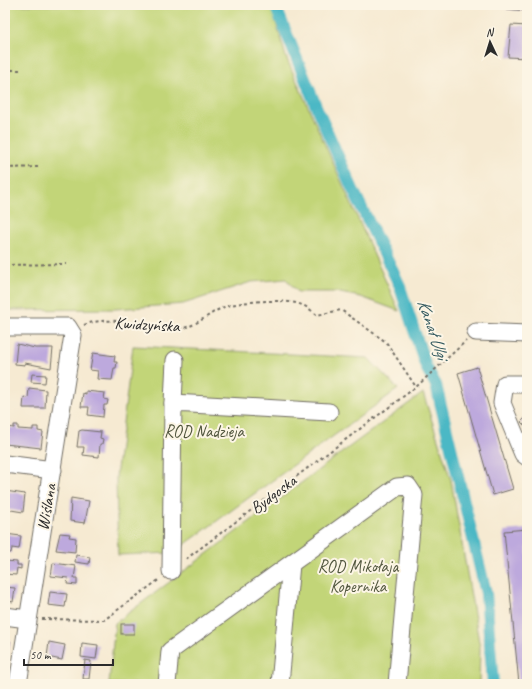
<svg xmlns="http://www.w3.org/2000/svg" width="532" height="689" font-family="Caveat,sans-serif">
<style>
.green{fill:#c2d578;stroke:#768052}
.lines{fill:none;stroke-linecap:round;stroke-linejoin:round}
.canal{stroke:#4bb8c5;stroke-width:12}
.building{fill:#bda9dd}
.minor-casing{stroke:#726e65;stroke-width:19}
.path{stroke:#726e65;stroke-width:2;stroke-dasharray:3 3;stroke-linecap:butt}
.minor{stroke:#fff;stroke-width:17}
.labels{text-anchor:middle;stroke-width:4;stroke-linejoin:round;paint-order:stroke}
.street-label{font-size:17px;fill:#2b2b2b;stroke:#fcf5e5}
.park-label{font-size:17px;fill:#51563e;stroke:#fcf5e5}
.water-label{font-size:18px;font-style:italic;fill:#365c61;stroke:#fcf5e5}
</style>
<rect width="100%" height="100%" fill="#fcf5e5"/>
<filter id="ink" filterUnits="userSpaceOnUse"><feTurbulence type="fractalNoise" baseFrequency=".025" numOctaves="2"/><feDisplacementMap in="SourceGraphic" scale="8" xChannelSelector="R" yChannelSelector="G"/><feConvolveMatrix kernelMatrix="1 2 1 2 8 2 1 2 1" color-interpolation-filters="sRGB"/></filter>
<filter id="wash" filterUnits="userSpaceOnUse"><feTurbulence type="fractalNoise" baseFrequency=".012" numOctaves="4" result="noise"/><feDisplacementMap in="SourceGraphic" scale="16" xChannelSelector="R" yChannelSelector="G"/><feGaussianBlur stdDeviation="0.9" result="paint"/><feColorMatrix in="noise" values="0 0 0 0 0 0 0 0 0 0 0 0 0 0 0 0 0 1.4 0 .05"/><feComposite in="paint" operator="in"/></filter>
<g filter="url(#wash)">
<rect width="100%" height="100%" fill="#f6ead2"/>
<!-- green -->
<g class="green">
<path d="M5 5H271L286 57 399 311 361 297 335 292H298L286 279 251 282 183 304 115 309 5 310Z"/>
<path d="M133 346 368 358 398 389 173 553 118 555 116 477Z"/>
<path d="M423 393 451 480 480 648 479 684H109L115 623C218 546 319 468 423 393Z"/>
</g>
<g class="lines">
<!-- canal -->
<path class="canal" d="M275 5 318 111 354 192 399 284 426 367 436 385 486 593 493 684"/>
</g>
<g id="blocks">
<!-- building -->
<g class="building">
<path d="M507 5H527V11L506 9Z"/>
<path d="M511 25 527 26V58L508 57Z"/>
<path d="M17 344 35 348H53L51 368 25 363V365L15 364Z"/>
<path d="M93 353 115 356 114 362H117L116 368H114L112 380 97 379 98 371 90 370Z"/>
<path d="M477 367 513 489 493 495 458 373Z"/>
<path d="M32 374 46 375 45 383 31 382Z"/>
<path d="M29 388 46 390 45 408H23L24 397 28 398Z"/>
<path d="M86 391 105 393 104 399 108 400 107 405H104L103 417 88 415 89 407H81L83 393 86 394Z"/>
<path d="M527 416V428L521 422Z"/>
<path d="M14 425H18V429L33 430V427H38V431L43 432 41 448 5 444 7 427 14 428Z"/>
<path d="M82 430 101 432 100 438 103 439 102 444H100L99 457 83 455 84 447H77L79 431Z"/>
<path d="M5 491 25 494 23 512 5 509Z"/>
<path d="M71 498 89 501 85 523 70 521Z"/>
<path d="M527 529V684H519L504 531Z"/>
<path d="M60 533 70 534 69 537 76 538 75 552 56 550Z"/>
<path d="M5 534 21 536 19 549 12 548 11 553 5 552Z"/>
<path d="M76 555 90 557 89 564 75 562Z"/>
<path d="M5 561 17 562V565H21V569L17 568 16 575 5 574Z"/>
<path d="M53 563 76 566 74 578H77V585L67 584 68 578 51 576Z"/>
<path d="M5 587 15 588 13 602 5 600Z"/>
<path d="M50 592 67 594 65 607 48 605Z"/>
<rect x="121" y="624" width="13" height="10"/>
<path d="M5 640 10 641 6 671H5Z"/>
<path d="M49 642 65 645 62 660 47 657Z"/>
<path d="M82 643 98 645 96 659 81 657Z"/>
<path d="M85 660 91 661 89 679H83Z"/>
</g>
</g>
</g>
<g filter="url(#ink)">
<use href="#blocks" fill-opacity="0" stroke="#726e65" stroke-width="1"/>
<g class="lines">
<defs>
<g id="minor">
<path d="M5 327H68L73 335 18 684"/>
<path d="M476 332 527 334"/>
<path d="M527 384H505L502 403 523 454 527 457"/>
<path d="M173 403 175 360"/>
<path d="M5 464 53 470"/>
<path d="M171 571 173 403 329 412"/>
<path d="M5 616 27 619"/>
<path d="M167 684 170 651 397 487 408 486 414 495 397 684"/>
<path d="M280 684 291 564"/>
</g>
</defs>
<!-- minor casing -->
<use href="#minor" class="minor-casing"/>
<!-- path -->
<g class="path">
<path d="M5 70H20"/>
<path d="M5 168 39 167"/>
<path d="M5 265 66 264"/>
<path d="M84 325C113 313 147 330 177 329 195 328 209 313 224 307 240 301 287 298 302 305 308 307 313 312 317 315L341 310 386 342 416 387"/>
<path d="M186 559 416 387 466 341"/>
<path d="M42 619 104 620 160 579"/>
</g>
<!-- minor -->
<use href="#minor" class="minor"/>
</g>
</g>
<g class="labels">
<!-- street labels -->
<g class="street-label">
<text transform="translate(147 324) rotate(3)" y="6">Kwidzyńska</text>
<text transform="translate(273 494) rotate(-37)" y="6">Bydgoska</text>
<text transform="translate(46 507) rotate(-80)" y="6">Wiślana</text>
</g>
<!-- park labels -->
<g class="park-label">
<text x="204" y="437">ROD Nadzieja</text>
<text x="358" y="572">ROD Mikołaja<tspan x="358" dy="20">Kopernika</tspan></text>
</g>
<!-- water labels -->
<g class="water-label">
<text transform="translate(433 329) rotate(71)" y="6">Kanał Ulgi</text>
</g>
</g>
<!-- margin -->
<rect width="532" height="689" fill="none" stroke="#fcf5e5" stroke-width="20"/>
<!-- north arrow -->
<g transform="translate(490 42) rotate(356)" stroke="#fcf5e5" stroke-width="3" paint-order="stroke">
<path d="M0-3L7 15L0 10L-7 15Z" fill="#2b2b2b"/>
<text y="-6" font-size="11" font-weight="bold" text-anchor="middle" fill="#2b2b2b">N</text>
</g>
<!-- scale -->
<path d="M24 659v6h89v-6" fill="none" stroke="#2b2b2b" stroke-width="2"/>
<text x="30" y="659" font-size="12" fill="#2b2b2b" stroke="#fcf5e5" stroke-width="3" paint-order="stroke">50 m</text>
</svg>
